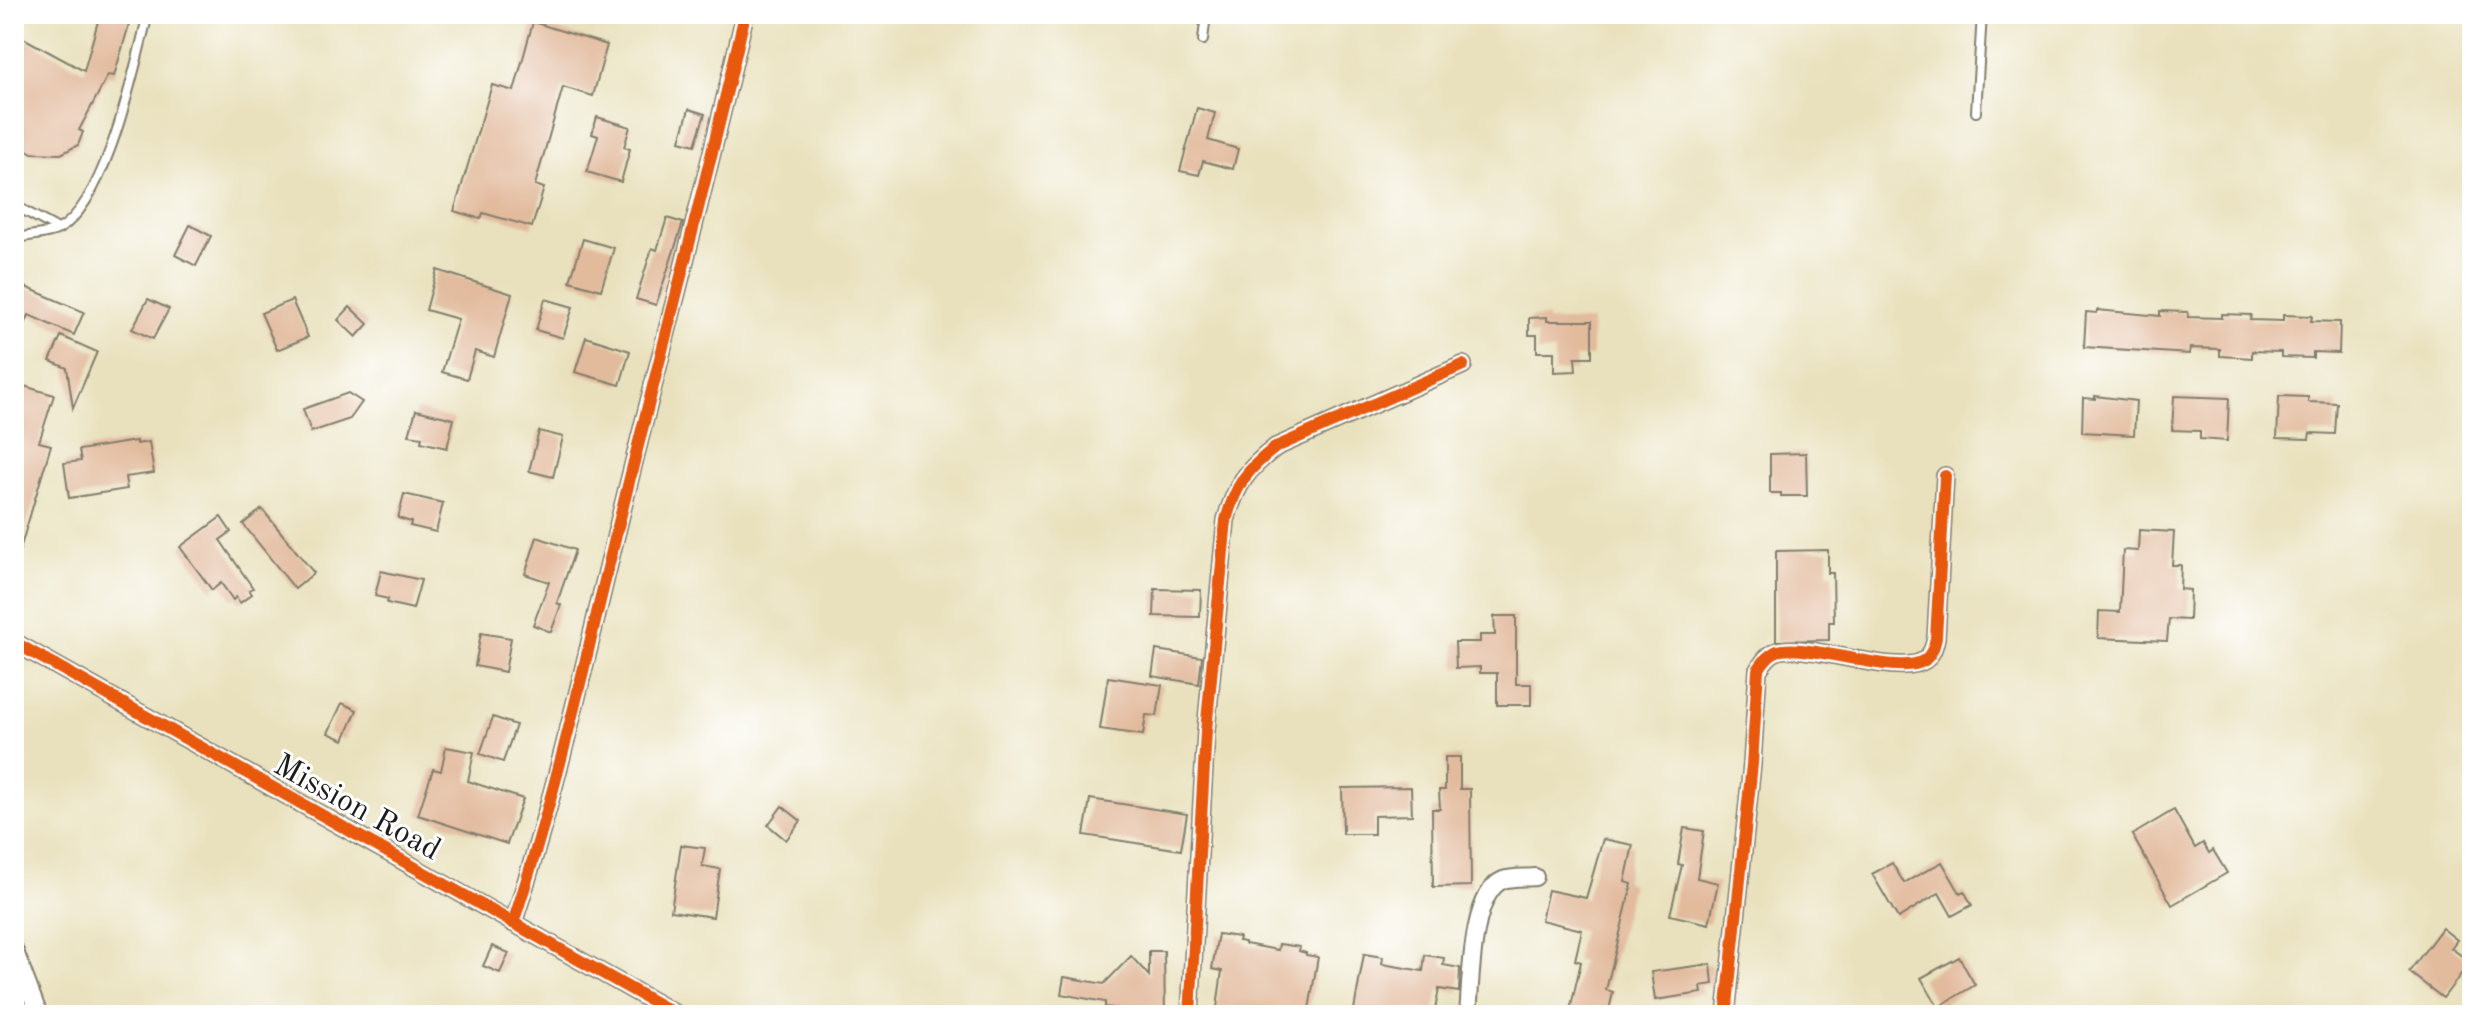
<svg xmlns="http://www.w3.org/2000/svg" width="2486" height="1029" font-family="'Old Standard TT',serif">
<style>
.building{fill:#e2ba9c}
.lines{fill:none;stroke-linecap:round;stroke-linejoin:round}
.service-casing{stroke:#827e6c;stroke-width:12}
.minor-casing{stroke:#827e6c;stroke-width:20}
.service{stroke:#fff;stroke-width:8}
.minor{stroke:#fff;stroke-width:16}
.cycleway-casing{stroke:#fff;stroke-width:17}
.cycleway{stroke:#e8590c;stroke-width:12}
.labels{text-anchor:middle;stroke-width:6;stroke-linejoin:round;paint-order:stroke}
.street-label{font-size:32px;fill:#1c1c1c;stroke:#fff}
</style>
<rect width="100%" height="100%" fill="#fff"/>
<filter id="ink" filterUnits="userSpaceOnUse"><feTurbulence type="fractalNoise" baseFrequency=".0125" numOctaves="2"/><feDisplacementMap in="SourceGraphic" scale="16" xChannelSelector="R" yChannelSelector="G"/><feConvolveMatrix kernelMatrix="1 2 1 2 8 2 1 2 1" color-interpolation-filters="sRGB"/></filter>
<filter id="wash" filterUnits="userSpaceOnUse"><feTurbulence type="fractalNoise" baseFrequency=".006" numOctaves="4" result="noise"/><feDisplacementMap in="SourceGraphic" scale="32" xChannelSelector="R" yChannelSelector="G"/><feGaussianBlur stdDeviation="1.8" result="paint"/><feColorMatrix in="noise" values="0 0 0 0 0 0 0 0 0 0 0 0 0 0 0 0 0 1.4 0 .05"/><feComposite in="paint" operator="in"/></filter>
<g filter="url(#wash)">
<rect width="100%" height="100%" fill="#e9e1bd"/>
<g id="blocks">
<!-- building -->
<g class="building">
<path d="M100 14H116L131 18 114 76 108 75 79 130 83 132 78 145 61 154 32 153 14 142V33L84 71Z"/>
<path d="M533 22 607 45 593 96 563 87 535 185 544 188 532 227 483 213 481 219 454 211 492 85 514 91Z"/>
<path d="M1197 108 1215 113 1208 140 1238 149 1233 169 1203 161 1199 175 1180 171Z"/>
<path d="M689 109 705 114 695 145 680 141Z"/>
<path d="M597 117 630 127 624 147 630 149 621 182 587 172 598 136 592 134Z"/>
<path d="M667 218 683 223 656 305 636 299 652 248 657 250Z"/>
<path d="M190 225 211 236 196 266 175 255Z"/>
<path d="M583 239 614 248 601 290 570 281Z"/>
<path d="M437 270 512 294 494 357 475 351 467 379 442 372 458 319 426 310Z"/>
<path d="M14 282 84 312 74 335 29 315 14 350Z"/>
<path d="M148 299 169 309 153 339 132 329Z"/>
<path d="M545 299 573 307 563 338 536 330Z"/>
<path d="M292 300 308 337 277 350 261 313Z"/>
<path d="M350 307 368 324 356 337 338 320Z"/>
<path d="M2097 310 2160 316V311L2188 312V317L2222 318V314L2251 315 2250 320 2283 321V315L2312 316 2311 321 2340 322 2339 353 2313 352V358L2281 357V352L2252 351V358L2220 356V349L2190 348 2189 354 2084 347 2086 312 2097 313Z"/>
<path d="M1547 317V321H1592V357H1575L1576 371 1554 372V352H1537V335H1529V318Z"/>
<path d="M61 336 97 352 73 408 67 368 50 361Z"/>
<path d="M586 337 630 351 620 385 575 372Z"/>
<path d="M17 384 54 395 39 442 51 445 18 556H14V394Z"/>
<path d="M348 393 362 402 350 419 311 432 303 409Z"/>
<path d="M2095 396 2136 401 2134 435 2082 432 2083 398 2095 399Z"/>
<path d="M2174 396 2229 398 2227 441 2200 439V431L2172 430Z"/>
<path d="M2279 396 2308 397V402L2337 403 2335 434 2310 433 2309 439 2277 438Z"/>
<path d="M416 410 454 419 447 448 421 442 422 437 409 435Z"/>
<path d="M539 431 563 437 553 477 529 471Z"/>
<path d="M136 441V444L149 442 154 473 125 477 127 489 69 498 64 463 81 461 79 450Z"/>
<path d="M1806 453 1807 496H1781V493H1770V454Z"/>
<path d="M404 494 443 503 436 532 410 526 411 522 398 518Z"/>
<path d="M262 509 314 573 295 589 243 524Z"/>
<path d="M221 517 231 532 220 540 253 588 249 590 252 594 240 603 236 597 233 600 221 583 212 590 180 547Z"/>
<path d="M2139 530 2174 532 2172 565H2181L2180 589 2190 590 2189 620 2169 619 2167 641 2098 638 2099 611 2120 612 2123 550 2138 551Z"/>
<path d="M537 537 575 550 557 603 561 605 551 632 533 625 549 582 525 574Z"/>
<path d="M1828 550V573H1833L1834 622H1829V640L1776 641V551Z"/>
<path d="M381 571 421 580 413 609 387 603 388 599 375 596Z"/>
<path d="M1155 589 1201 590 1200 617 1154 616Z"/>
<path d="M1494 616H1516V684H1531V705H1497V673H1480V667L1456 668 1455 642H1480V635H1495Z"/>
<path d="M481 633 511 638 505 672 475 666Z"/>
<path d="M1156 650 1202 657 1199 684 1152 676Z"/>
<path d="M1108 677 1162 685 1157 716 1146 715 1143 735 1100 729Z"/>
<path d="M342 703 357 710 344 740 328 733Z"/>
<path d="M493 717 516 725 503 762 480 754Z"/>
<path d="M446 747 474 752 468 781 523 799 507 844 418 815 433 769 441 771Z"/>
<path d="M1445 757H1460V789H1470L1471 886 1433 887 1432 809H1440L1439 790H1445Z"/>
<path d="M1411 787 1412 815 1374 816V834H1343L1342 788Z"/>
<path d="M1090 799 1187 814 1181 850 1084 835Z"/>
<path d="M782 806 801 821 786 840 768 825Z"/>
<path d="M2174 810 2195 848 2203 843 2209 853 2213 850 2227 873 2172 905 2132 835Z"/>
<path d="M1684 828 1704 831 1697 878 1718 883 1709 924 1670 915 1682 865 1678 864Z"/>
<path d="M1603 839 1633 845 1625 882 1632 884 1606 990 1613 992 1608 1015H1569L1581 962 1575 960 1582 930 1541 920 1548 890 1586 898Z"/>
<path d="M681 845 705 848 702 866 720 869 713 917 671 911Z"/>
<path d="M1942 862 1960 893 1964 891 1972 905 1952 916 1939 893 1898 918 1872 874 1892 863 1904 883Z"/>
<path d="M2442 928 2457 940 2451 948 2470 962 2443 998 2409 972Z"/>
<path d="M1218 934 1239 937 1238 941 1245 942V944L1278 950 1279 944 1300 947 1299 951 1306 953V955L1318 957 1308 1015 1246 1011 1245 1015H1216L1222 971 1212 969Z"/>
<path d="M492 946 509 953 500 973 483 966Z"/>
<path d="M1149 951H1164L1165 1015H1121V1009L1105 1007V1002L1061 994 1064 977 1104 984 1131 956 1149 976Z"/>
<path d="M1364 954 1383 957 1382 964 1423 971 1425 955 1444 958 1443 965 1460 968 1459 992 1439 989 1434 1015H1353Z"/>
<path d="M1959 957 1975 985 1938 1007 1921 978Z"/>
<path d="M1711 964 1713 984 1701 986 1702 993 1655 1000 1651 972Z"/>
</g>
</g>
</g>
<g filter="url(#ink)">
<use href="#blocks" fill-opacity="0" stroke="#827e6c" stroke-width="2"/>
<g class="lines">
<defs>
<g id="service">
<path d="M1203 40 1206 14"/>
<path d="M1976 112 1982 14"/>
<path d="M14 205 58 229"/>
<path d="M14 241 17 238C29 235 48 235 59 229 107 203 135 65 148 14"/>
</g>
<g id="minor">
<path d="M14 642 677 1015"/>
<path d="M513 923C559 785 589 643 624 502 664 339 708 177 745 14"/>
<path d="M14 949 39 1015"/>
<path d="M1190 1015 1206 731 1226 520C1236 485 1246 470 1276 447L1463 365"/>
<path d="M1468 1015C1471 984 1470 894 1503 880 1512 877 1525 878 1535 877"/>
<path d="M1726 1015 1752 764 1758 670C1763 663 1767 656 1775 652 1803 639 1897 679 1925 660 1932 654 1934 647 1936 638L1945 476"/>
</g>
</defs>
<!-- service casing -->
<use href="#service" class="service-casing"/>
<!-- minor casing -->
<use href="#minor" class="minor-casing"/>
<!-- service -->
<use href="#service" class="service"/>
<!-- minor -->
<use href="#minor" class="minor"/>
<defs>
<g id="cycleway">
<path d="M14 642 677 1015"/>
<path d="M513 923C559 785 589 643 624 502 664 339 708 177 745 14"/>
<path d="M1190 1015 1206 731 1226 520C1236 485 1246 470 1276 447L1463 365"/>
<path d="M1726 1015 1752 764 1758 670C1763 663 1767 656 1775 652 1803 639 1897 679 1925 660 1932 654 1934 647 1936 638L1945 476"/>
</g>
</defs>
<!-- cycleway casing -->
<use href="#cycleway" class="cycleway-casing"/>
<!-- cycleway -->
<use href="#cycleway" class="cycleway"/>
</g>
</g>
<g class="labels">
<!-- street labels -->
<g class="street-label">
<text transform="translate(358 806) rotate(29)" y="11">Mission Road</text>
</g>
</g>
<!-- margin -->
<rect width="2486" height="1029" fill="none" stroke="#fff" stroke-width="48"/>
</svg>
